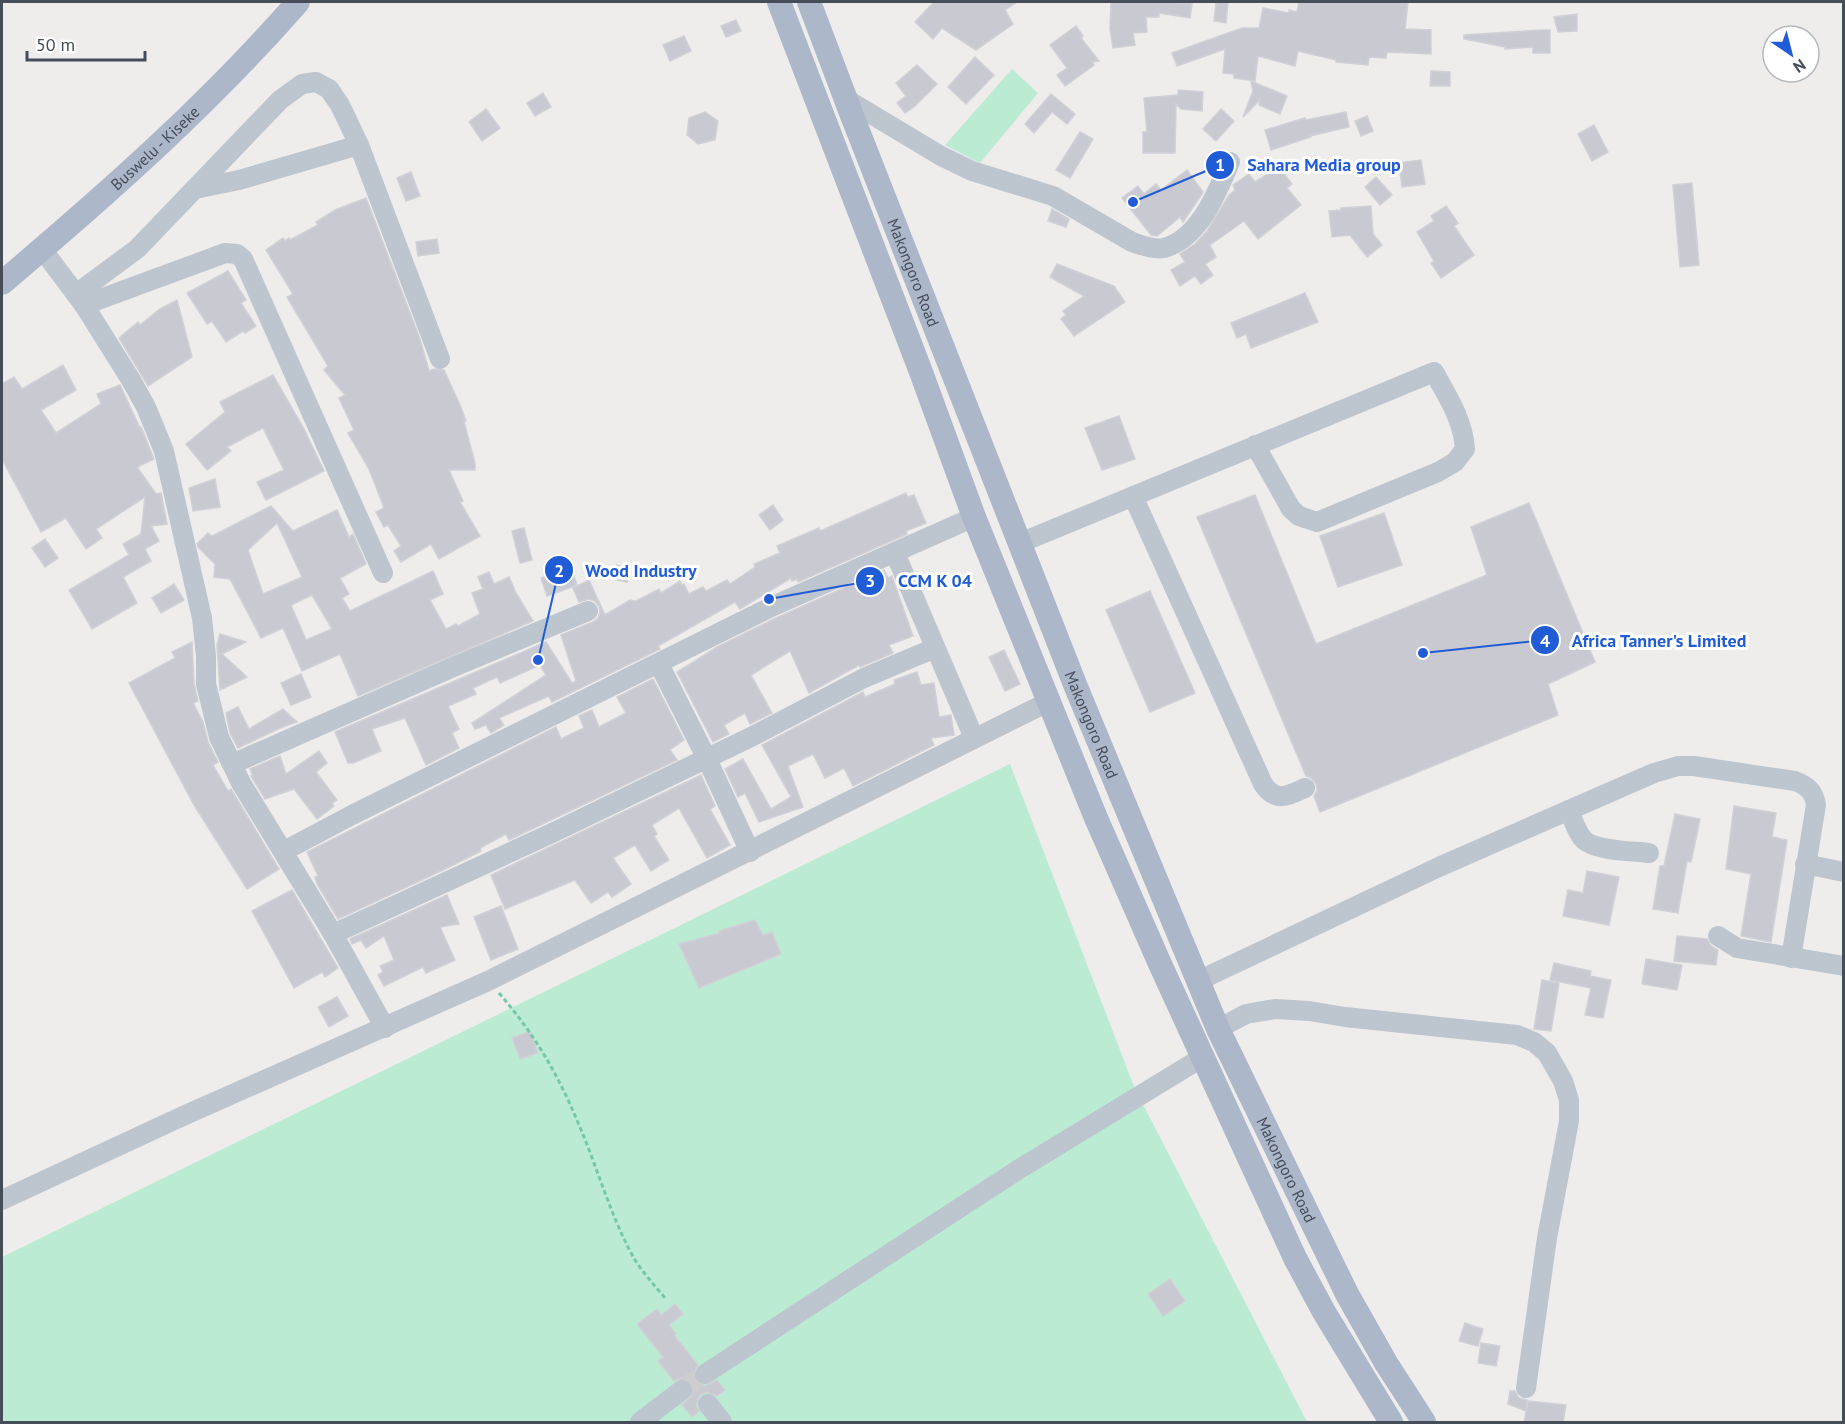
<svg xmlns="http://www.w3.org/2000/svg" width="1845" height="1424" font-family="'PT Sans',sans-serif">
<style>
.green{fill:#bbecd3}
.building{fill:#c9cad1;stroke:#d0d1d7;stroke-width:1.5;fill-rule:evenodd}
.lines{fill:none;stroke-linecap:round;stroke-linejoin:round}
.minor-tunnel{stroke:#cdccce;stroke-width:20;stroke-dasharray:20 10;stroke-linecap:butt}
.path{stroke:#74c8a8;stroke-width:3;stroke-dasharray:4.5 3;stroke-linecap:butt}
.minor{stroke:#bdc5ce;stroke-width:20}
.major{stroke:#acb8ca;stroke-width:24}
.labels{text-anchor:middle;stroke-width:6;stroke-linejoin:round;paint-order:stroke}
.street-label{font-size:16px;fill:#454d58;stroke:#fff}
.leader{fill:none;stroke:#205cd5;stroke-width:2}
.callout-dot{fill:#205cd5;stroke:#fff;stroke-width:2}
.mark-label{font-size:18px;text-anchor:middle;font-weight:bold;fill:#fff}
.callout-label{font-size:18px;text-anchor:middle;font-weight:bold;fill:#205cd5;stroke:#fff;stroke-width:6;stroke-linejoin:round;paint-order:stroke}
</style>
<rect width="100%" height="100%" fill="#efecec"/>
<!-- green -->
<g class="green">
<path d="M1012 69 1038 93 980 163 945 145Z"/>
<path d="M1010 764 1135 1089 1307 1422H2V1257Z"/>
</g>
<!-- building -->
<g class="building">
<path d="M934 2H1017L1005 10 1013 24 976 50 942 28 933 39 915 22Z"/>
<path d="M1111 2H1172L1192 4 1190 18 1159 13V17H1146L1147 32 1133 33 1135 45 1113 48 1110 29Z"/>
<path d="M1216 2H1228L1226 23 1214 21Z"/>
<path d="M1299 2H1408L1405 29 1431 30V54L1387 52 1386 58 1369 57 1368 65 1336 62V60L1298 51 1295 66 1258 56 1255 81 1234 78V74L1223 73 1225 49 1177 66 1172 53 1242 28H1259L1263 8 1289 13V10L1297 12Z"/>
<path d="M1577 14V31L1558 32 1554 17Z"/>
<path d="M736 20 741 31 726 37 721 26Z"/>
<path d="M1076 26 1083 36 1081 38 1099 61 1092 62 1094 65 1065 86 1057 75 1067 68 1050 45Z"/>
<path d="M1540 30H1550V53H1533V47L1505 49V47L1464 39V35Z"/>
<path d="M684 36 691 51 670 61 663 45Z"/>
<path d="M975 57 994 75 966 104 948 87Z"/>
<path d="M917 65 937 84 914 107 905 113 897 103 906 96 896 83Z"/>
<path d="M1431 71 1450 72V86H1430Z"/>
<path d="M1251 81 1287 96 1280 114 1259 105 1260 100 1243 117 1253 91Z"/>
<path d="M1178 90 1203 92 1202 111 1181 109 1176 104 1175 153H1143V132H1147L1144 98 1178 95Z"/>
<path d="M543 93 551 107 535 116 527 103Z"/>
<path d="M1051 94 1075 114 1067 124 1052 112 1034 133 1025 124Z"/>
<path d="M486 109 500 128 482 141 469 122Z"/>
<path d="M1221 109 1234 121 1216 141 1203 129Z"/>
<path d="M705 112 718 121 715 140 698 144 687 135 689 118Z"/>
<path d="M1346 112 1349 127 1310 136 1311 137 1271 150 1265 130 1305 118 1306 120Z"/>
<path d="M1367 116 1373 131 1361 136 1355 121Z"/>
<path d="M1594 125 1608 152 1592 161 1578 134Z"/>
<path d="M1080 132 1093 139 1070 178 1056 170Z"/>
<path d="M1421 160 1425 184 1402 187 1399 163Z"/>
<path d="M1279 167 1292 184 1287 188 1301 205 1258 239 1244 221 1210 245 1216 257 1205 264 1213 275 1201 284 1195 276 1180 286 1171 270 1185 262 1180 254 1195 244 1207 231 1229 195 1235 190 1233 185 1249 174 1255 182Z"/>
<path d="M1187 170 1203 192 1202 194 1183 222 1180 217 1157 236 1151 235 1122 198 1138 186 1144 194 1156 184 1161 190Z"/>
<path d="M411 172 420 196 406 201 397 178Z"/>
<path d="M1376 177 1392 195 1380 205 1365 187Z"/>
<path d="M1692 183 1699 265 1680 267 1673 185Z"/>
<path d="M366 198 420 339 429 371 434 369 444 370 460 405 466 421 464 422 475 463V470H449L463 501 460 502 480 536 439 559 431 544 401 562 394 551 401 546 388 525 384 527 376 512 384 508 369 469 348 433 354 430 339 398 345 395 324 370 328 366 287 297 293 294 266 250 283 238 285 241 289 238 290 240 318 225 316 222 335 210Z"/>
<path d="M1371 206 1373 234 1382 245 1367 257 1350 235 1332 237 1329 211 1341 210V208Z"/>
<path d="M1446 206 1458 223 1454 226 1474 255 1441 278 1431 263 1434 261 1417 232 1434 221 1431 216Z"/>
<path d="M1052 209 1069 219 1066 227 1048 221Z"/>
<path d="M437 239 439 253 418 256 416 242Z"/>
<path d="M1057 264 1114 286 1125 302 1074 336 1061 319 1066 315 1063 311 1084 296 1050 277Z"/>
<path d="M228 271 246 300 241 303 256 326 245 333 243 331 226 342 212 321 207 324 187 293Z"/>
<path d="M1305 293 1318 322 1251 348 1246 334 1237 338 1231 323Z"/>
<path d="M177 300 192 357 148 386 119 338 138 322 140 325 160 309Z"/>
<path d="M63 365 76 390 41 410 56 433 101 404 97 394 120 385 140 428 141 427 154 459 137 467 156 494 161 493 167 524 151 526 159 541 145 549 151 561 123 577 137 603 92 629 69 590 129 555 123 544 141 534 145 497 96 529 102 538 86 549 66 518 41 532 2 459V384L14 377 22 389Z"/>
<path d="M273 375 304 429 324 471 266 500 257 482 284 470 263 428 227 447 231 451 207 470 186 444 225 412 220 402Z"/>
<path d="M1119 416 1135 459 1102 470 1085 428Z"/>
<path d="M215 479 220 507 193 511 189 488Z"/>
<path d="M906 493 908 497 914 495 926 523 906 531 907 534 798 582 797 579 792 581 791 578 740 609 735 602 658 646 660 649 552 702 549 696 499 718 504 725 491 733 486 725 475 729 472 723 546 675 540 665 500 683 497 677 473 688 476 694 448 706 459 729 452 733 459 748 426 765 405 718 372 729 381 751 353 763H348L335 732 546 642 572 683 576 681 561 635 593 622 598 618 600 612 599 606 595 601 589 599 579 602 573 588 589 580 605 615 630 600 636 601 659 589 661 593 680 581 682 585 684 584 689 594 703 587 706 591 727 580 730 584 755 567 754 564 780 553 777 546 819 528 820 531Z"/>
<path d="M1255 495 1316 644 1487 575 1471 527 1529 503 1595 662 1548 684 1558 715 1320 812 1314 796 1317 790 1316 784 1311 778 1306 776 1197 517Z"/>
<path d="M773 505 783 520 770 530 759 515Z"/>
<path d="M271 506 293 531 337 510 349 537 353 534 366 564 340 578 349 594 342 598 350 611 433 571 443 594 430 600 446 629 456 624 458 626 480 614 472 593 483 589 478 577 489 572 494 584 509 577 516 593 533 621 358 696 340 654 302 671 283 628 261 638 230 579 214 577 215 564 198 547 197 544 208 533 212 536ZM277 523 302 577 263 594 248 550ZM312 595 332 629 306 640 291 605Z"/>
<path d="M1384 513 1402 565 1338 587 1320 536Z"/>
<path d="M524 528 532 560 520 563 512 531Z"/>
<path d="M45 539 58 558 45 567 32 548Z"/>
<path d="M616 565 630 568 627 582 613 579Z"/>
<path d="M571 568 577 585 547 596 541 578Z"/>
<path d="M884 570 888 578 892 576 913 636 889 645 893 653 860 667 859 665 809 693 790 651 751 675 772 713 750 724 745 713 724 725 729 734 713 742 677 672 717 647 776 618Z"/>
<path d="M174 584 184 600 161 613 152 598Z"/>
<path d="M1150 591 1195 693 1150 712 1106 610Z"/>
<path d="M220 634 246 642 222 654 247 677 220 690 217 645Z"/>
<path d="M192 642 194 684 198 701 193 703 203 722 208 742 218 762 213 765 228 791 231 789 279 869 247 889 194 805 129 683 175 658 172 652Z"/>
<path d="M1004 650 1020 684 1005 691 989 657Z"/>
<path d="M917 672 921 685 934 683 939 717 951 715 954 735 931 738 934 745 853 786 844 768 825 778 813 754 788 766 803 807 759 822 745 793 738 797 725 769 743 759 771 809 791 797 762 745 863 692 865 697 895 684 894 680Z"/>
<path d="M301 674 311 697 291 705 281 683Z"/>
<path d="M653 679 684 740 670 750 677 760 509 840 506 834 480 848 481 851 445 869 338 919 317 884 315 877 318 876 307 852 556 727 561 739 584 728 579 716 592 710 599 727 626 713 617 697Z"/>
<path d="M238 707 249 729 283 709 297 722 285 726 238 748 230 733 226 713Z"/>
<path d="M319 751 327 763 316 772 337 800 332 803 334 806 317 819 294 789 265 799 251 776H253L250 769 280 756 286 774Z"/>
<path d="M701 775 715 806 710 809 730 845 707 858 679 808 652 825 657 834 654 836 669 860 651 871 635 845 613 858 631 884 612 897 608 892 591 903 575 880 505 909 491 875Z"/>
<path d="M1734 806 1776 813 1772 837 1787 840 1771 942 1741 936 1751 874 1726 869Z"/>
<path d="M1675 814 1700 819 1691 862 1687 861 1678 913 1653 909 1660 866H1664Z"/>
<path d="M1587 871 1619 877 1609 925 1563 916 1568 890 1583 893Z"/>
<path d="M292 890 338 968 325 977 322 972 294 988 252 911Z"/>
<path d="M447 895 459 924 440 927 455 960 426 973 423 967 384 986 378 975 383 972 380 966 394 960 384 936 366 948 361 940 352 944 350 939Z"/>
<path d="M501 906 518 949 491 960 474 917Z"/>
<path d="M755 920 763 935 772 932 781 954 699 988 679 944 720 933 719 931Z"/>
<path d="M1677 936 1707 939 1711 946 1718 950 1716 965 1674 961Z"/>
<path d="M1646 959 1682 965 1677 990 1642 984Z"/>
<path d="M1554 963 1591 971 1590 976 1611 980 1603 1018 1585 1015 1591 988 1550 980Z"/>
<path d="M1542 980 1559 983 1551 1031 1534 1029Z"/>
<path d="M337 997 348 1016 329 1027 318 1007Z"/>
<path d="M530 1031 538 1053 520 1059 512 1038Z"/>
<path d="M1170 1279 1185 1301 1163 1316 1148 1294Z"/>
<path d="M675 1304 683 1314 669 1325 676 1334 674 1335 698 1365 693 1374 695 1380 699 1384 705 1386 717 1380 725 1390 717 1396 707 1392 700 1395 696 1405 699 1411 692 1417 682 1405 693 1395 694 1389 692 1383 686 1379 680 1378 674 1381 658 1361 663 1357 637 1324 657 1309 661 1315Z"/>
<path d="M1465 1323 1483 1329 1478 1346 1459 1341Z"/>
<path d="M1481 1343 1500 1346 1496 1366 1478 1363Z"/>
<path d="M1510 1391H1515L1519 1398 1527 1400 1526 1411 1508 1404Z"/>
<path d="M1528 1401 1566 1405 1563 1422H1524Z"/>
</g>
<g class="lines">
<!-- minor-tunnel -->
<path class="minor-tunnel" d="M682 1390 705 1374"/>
<!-- path -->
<path class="path" d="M499 993C535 1035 558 1074 579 1125 598 1169 611 1218 635 1260 644 1274 655 1286 666 1299"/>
<!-- minor -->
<g class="minor">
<path d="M846 99 941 156 972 171 1053 196 1132 242C1141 245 1154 250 1164 248 1200 238 1217 192 1230 162"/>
<path d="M195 189 239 180 359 145"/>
<path d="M42 249 84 305 131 380 146 407 164 451 202 618 206 656V684L219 737 241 783 333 934 385 1028"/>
<path d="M76 294 137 249 280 100 302 84 316 82 329 89 340 105 359 145 440 359"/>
<path d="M84 305 225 253 237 254 243 259 383 573"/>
<path d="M1133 496 1263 784C1276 803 1287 796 1305 788"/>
<path d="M1020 543 1434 372C1448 397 1463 420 1465 449L1455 462 1438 472 1317 522 1299 516 1291 509 1255 445"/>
<path d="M895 553 974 738"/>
<path d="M659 664 707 759 750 852"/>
<path d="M232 764 458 665 588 611"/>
<path d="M1569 810C1573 819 1576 832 1584 840 1596 851 1633 851 1649 853"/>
<path d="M284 851 352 815 771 607 974 517"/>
<path d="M1805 864 1844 872"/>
<path d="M333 934 550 834 751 737 864 678 935 648"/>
<path d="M1718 936 1737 948 1844 966"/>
<path d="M1198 981 1441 866 1654 773 1678 766H1694L1795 781C1808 786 1814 792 1816 805L1791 958"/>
<path d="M1218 1029 1246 1014 1275 1009 1309 1011 1345 1017 1517 1035 1534 1042 1547 1053 1563 1081 1569 1100V1121L1547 1238 1526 1388"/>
<path d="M2 1200 183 1116 488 981 1048 702"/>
<path d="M705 1374 1016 1171 1203 1057"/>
<path d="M708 1404 722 1422"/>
<path d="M640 1422 682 1390"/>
</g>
<!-- major -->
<g class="major">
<path d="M779 2 921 372 974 517 1096 818 1160 964 1295 1258 1324 1312 1391 1422"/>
<path id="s1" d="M809 2 851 113 1076 687 1218 1029 1347 1294 1386 1363 1424 1422"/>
<path id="s2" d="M2 283C106 195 208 105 298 2"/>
</g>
</g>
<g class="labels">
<!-- street labels -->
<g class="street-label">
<text dy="6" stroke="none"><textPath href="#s2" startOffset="204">Buswelu - Kiseke</textPath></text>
<text dy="6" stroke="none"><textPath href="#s1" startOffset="290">Makongoro Road</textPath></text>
<text dy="6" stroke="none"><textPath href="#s1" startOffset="776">Makongoro Road</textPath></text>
<text dy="6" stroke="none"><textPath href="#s1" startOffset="1262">Makongoro Road</textPath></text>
</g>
</g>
<!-- callouts -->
<path class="leader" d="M1133 202L1220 165M538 660L559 570M769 599L870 581M1423 653L1545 640"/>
<g class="callout-dot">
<circle cx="1133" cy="202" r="6"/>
<circle cx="538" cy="660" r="6"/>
<circle cx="769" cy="599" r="6"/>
<circle cx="1423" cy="653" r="6"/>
<circle cx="1220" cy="165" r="15"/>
<circle cx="559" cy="570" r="15"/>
<circle cx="870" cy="581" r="15"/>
<circle cx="1545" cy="640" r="15"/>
</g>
<g class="mark-label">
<text x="1220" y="171">1</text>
<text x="559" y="577">2</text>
<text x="870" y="587">3</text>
<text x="1545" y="647">4</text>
</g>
<g class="callout-label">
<text x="1324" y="171">Sahara Media group</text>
<text x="641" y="577">Wood Industry</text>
<text x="935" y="587">CCM K 04</text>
<text x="1659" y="647">Africa Tanner's Limited</text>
</g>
<!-- border -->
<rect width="1845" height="1424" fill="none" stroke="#454d58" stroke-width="6"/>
<!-- north arrow -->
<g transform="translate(1791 54) rotate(145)"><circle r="28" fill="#ffffff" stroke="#b5b8bc" stroke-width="1.5"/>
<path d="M0-4.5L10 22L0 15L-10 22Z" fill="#205cd5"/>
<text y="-9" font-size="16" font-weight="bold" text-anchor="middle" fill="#454d58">N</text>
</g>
<!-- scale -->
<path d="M27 51v9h118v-9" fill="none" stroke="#454d58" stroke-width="3"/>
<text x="36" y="51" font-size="18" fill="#454d58" stroke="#ffffff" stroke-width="4.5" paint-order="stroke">50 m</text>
</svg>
